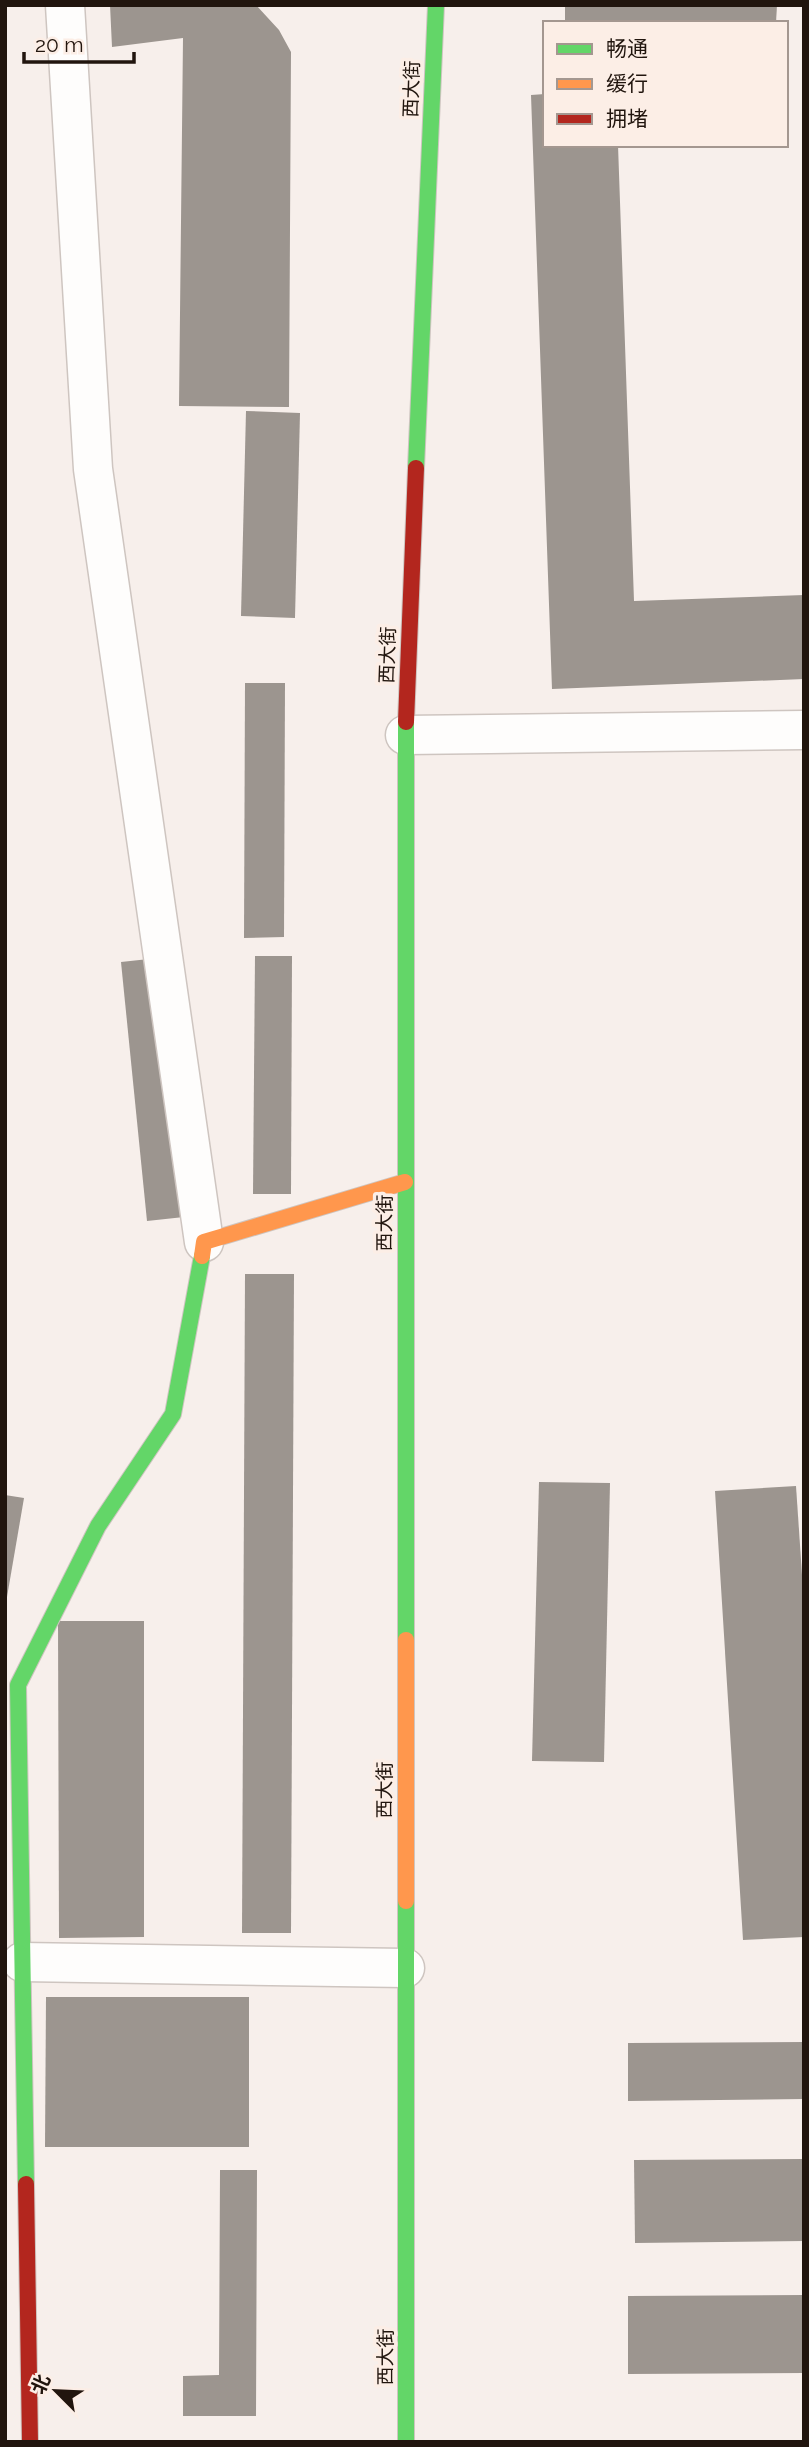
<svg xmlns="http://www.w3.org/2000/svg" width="809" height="2447" font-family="Raleway,'Noto Sans SC',sans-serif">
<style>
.building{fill:#9c958f}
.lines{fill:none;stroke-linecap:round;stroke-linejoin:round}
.street-casing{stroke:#cec5c0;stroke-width:41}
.fast-casing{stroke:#cec5c0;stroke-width:18}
.slow-casing{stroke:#cec5c0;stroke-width:18}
.jam-casing{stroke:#cec5c0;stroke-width:18}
.street{stroke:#fefdfc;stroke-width:38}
.fast{stroke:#63d668;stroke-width:16}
.slow{stroke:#ff974d;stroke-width:16}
.jam{stroke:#b3261e;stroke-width:16}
.labels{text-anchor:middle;stroke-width:7;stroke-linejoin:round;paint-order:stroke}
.street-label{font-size:19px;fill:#21150e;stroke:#fceee6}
</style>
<rect width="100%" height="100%" fill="#f7efeb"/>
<!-- building -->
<g class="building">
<path d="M110 5H256L279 30 291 52 289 407 179 406 183 38 112 47Z"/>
<path d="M565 5H777L776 23H565Z"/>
<path d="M545 94V145H618L634 601 804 595V679L552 689 531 95Z"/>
<path d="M246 411 300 413 295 618 241 616Z"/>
<path d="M245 683H285L284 937 244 938Z"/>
<path d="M255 956H292L291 1194H253Z"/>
<path d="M158 958 184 1217 147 1221 121 962Z"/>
<path d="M245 1274H294L291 1933H242Z"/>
<path d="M539 1482 610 1483 604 1762 532 1761Z"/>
<path d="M796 1486 804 1604V1937L743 1940 715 1491Z"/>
<path d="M5 1495 24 1498 7 1597H5Z"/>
<path d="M58 1621H144V1937L59 1938Z"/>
<path d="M46 1997H249V2147H45Z"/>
<path d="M804 2042V2099L628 2101V2043Z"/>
<path d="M804 2159V2241L635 2243 634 2160Z"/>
<path d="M220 2170H257L256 2416H183V2376L219 2375Z"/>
<path d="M804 2295V2373L628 2374V2296Z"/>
</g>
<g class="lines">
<defs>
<g id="street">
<path d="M65 5 93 469 204 1242"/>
<path d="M405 735 804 730"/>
<path d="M22 1962 405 1968"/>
</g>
<g id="fast">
<path d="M416 468 436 5"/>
<path d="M406 1640V722"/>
<path d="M406 1901V2442"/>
<path d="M26 2184 18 1685 98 1526 173 1414 202 1256"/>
</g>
<g id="slow">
<path d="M202 1256 204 1242 405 1182"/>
<path d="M406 1640V1901"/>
</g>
<g id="jam">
<path d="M406 722 416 468"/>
<path d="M26 2184 30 2442"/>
</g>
</defs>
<!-- street casing -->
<use href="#street" class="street-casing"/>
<!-- fast casing -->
<use href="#fast" class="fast-casing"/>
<!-- slow casing -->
<use href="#slow" class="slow-casing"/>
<!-- jam casing -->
<use href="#jam" class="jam-casing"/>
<!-- street -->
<use href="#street" class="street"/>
<!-- fast -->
<use href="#fast" class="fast"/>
<!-- slow -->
<use href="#slow" class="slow"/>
<!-- jam -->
<use href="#jam" class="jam"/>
</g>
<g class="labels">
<!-- street labels -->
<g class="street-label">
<text transform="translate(411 89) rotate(-88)" y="7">西大街</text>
<text transform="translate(387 655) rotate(-88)" y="7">西大街</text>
<text transform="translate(384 1223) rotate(-90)" y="7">西大街</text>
<text transform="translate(384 1790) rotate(-90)" y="7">西大街</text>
<text transform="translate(385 2357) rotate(-90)" y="7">西大街</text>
</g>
</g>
<!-- border -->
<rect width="809" height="2447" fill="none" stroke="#21150e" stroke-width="14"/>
<!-- legend -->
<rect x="543" y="21" width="245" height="126" fill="#fceee6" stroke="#a49790" stroke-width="2"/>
<rect x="557" y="44" width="35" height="10" fill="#63d668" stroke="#a49790" stroke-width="2"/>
<text x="606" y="56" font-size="21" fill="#21150e">畅通</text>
<rect x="557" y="79" width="35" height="10" fill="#ff974d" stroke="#a49790" stroke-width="2"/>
<text x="606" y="91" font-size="21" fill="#21150e">缓行</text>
<rect x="557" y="114" width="35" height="10" fill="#b3261e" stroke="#a49790" stroke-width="2"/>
<text x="606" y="126" font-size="21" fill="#21150e">拥堵</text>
<!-- north arrow -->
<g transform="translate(56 2391) rotate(294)" stroke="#fceee6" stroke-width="5" paint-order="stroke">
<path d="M0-5L12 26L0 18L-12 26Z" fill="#21150e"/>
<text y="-10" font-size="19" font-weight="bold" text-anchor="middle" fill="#21150e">北</text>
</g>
<!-- scale -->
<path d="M24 52v10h110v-10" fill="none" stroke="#21150e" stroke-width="3.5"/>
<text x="35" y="52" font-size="21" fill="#21150e" stroke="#fceee6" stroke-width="5" paint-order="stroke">20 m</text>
</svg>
